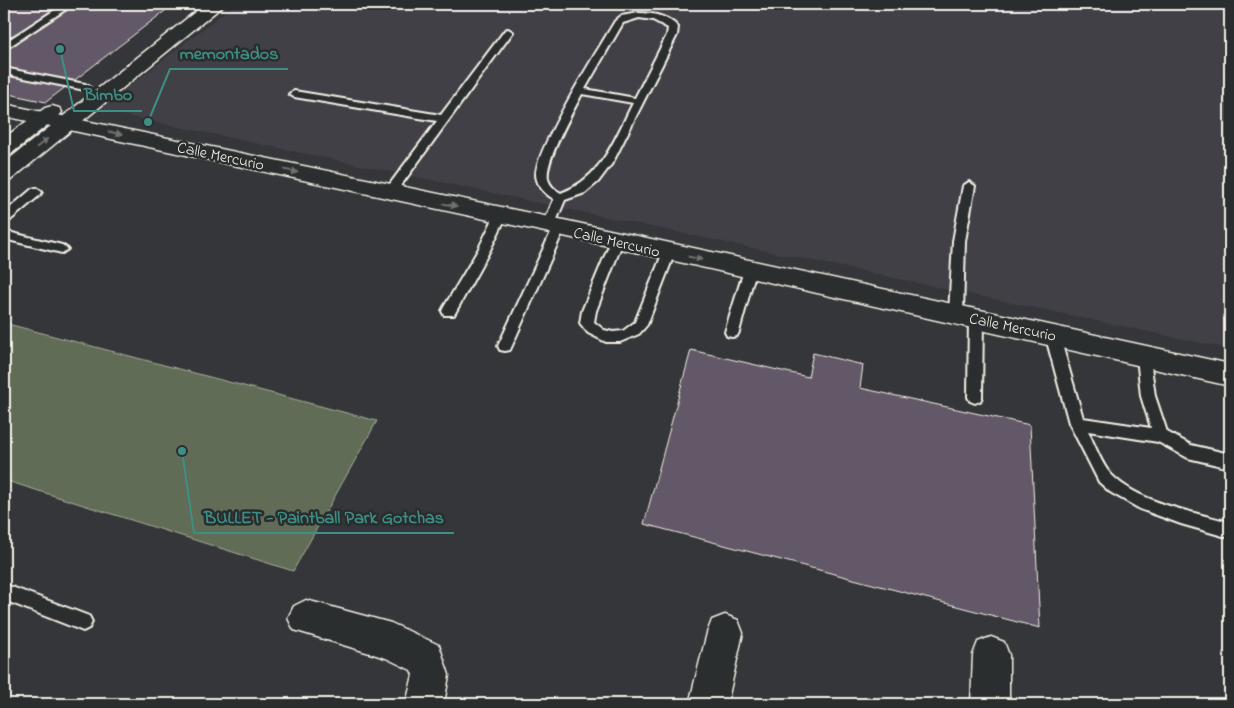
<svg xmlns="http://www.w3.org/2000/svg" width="1234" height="708" font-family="'Indie Flower',sans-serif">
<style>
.built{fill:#434047}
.green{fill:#606c54;stroke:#aaae9e}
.building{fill:#635867;stroke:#f4f1e8}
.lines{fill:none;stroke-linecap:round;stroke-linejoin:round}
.service-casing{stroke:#f4f1e8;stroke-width:4}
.minor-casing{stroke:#f4f1e8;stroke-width:3}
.secondary-casing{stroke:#f4f1e8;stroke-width:3}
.primary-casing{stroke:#f4f1e8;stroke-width:3}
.service{fill:#2a2d2e;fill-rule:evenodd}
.minor{fill:#2a2d2e;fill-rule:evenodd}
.secondary{fill:#2a2d2e;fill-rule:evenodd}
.primary{fill:#2a2d2e;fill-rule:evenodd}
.oneway{fill:#71726f}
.labels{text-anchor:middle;stroke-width:5;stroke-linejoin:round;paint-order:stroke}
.street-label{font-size:16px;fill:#f4f1e8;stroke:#2a2d2e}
.leader{fill:none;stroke:#3d8f86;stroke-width:2}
.callout-dot{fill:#3d8f86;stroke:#2a2d2e;stroke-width:2}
.callout-label{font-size:18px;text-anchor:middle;font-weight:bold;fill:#3d8f86;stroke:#2a2d2e;stroke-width:5;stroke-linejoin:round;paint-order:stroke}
</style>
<rect width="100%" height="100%" fill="#353639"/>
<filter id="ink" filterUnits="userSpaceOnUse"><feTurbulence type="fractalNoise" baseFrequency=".02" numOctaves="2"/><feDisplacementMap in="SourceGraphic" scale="10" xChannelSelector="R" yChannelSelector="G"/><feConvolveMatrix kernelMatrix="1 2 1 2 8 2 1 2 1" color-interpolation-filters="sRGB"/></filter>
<g filter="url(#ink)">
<!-- built -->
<path class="built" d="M235 4H1230V349L99 110Z"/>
<!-- green -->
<path class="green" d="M4 323 377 421 293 571 4 480Z"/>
<!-- building -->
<g class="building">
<path d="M4 4H174L46 102 4 93Z"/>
<path d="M691 350 808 377 813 353 863 365 860 388 1030 425 1040 628 644 524Z"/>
</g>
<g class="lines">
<defs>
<g id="service">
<path d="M64 4H74L4 50V43Z"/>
<path d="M639 13C653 13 668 16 678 27L677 35 613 162 598 182 585 193 565 200 555 224H563L565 227 510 350 505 351 500 350 498 346 553 228H545L543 225 554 199C545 194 537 186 536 175 535 150 599 48 615 21L621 16ZM639 18 653 20 668 28 667 35 635 98 585 89 623 23ZM582 94 633 103C614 140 602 178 561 193 555 190 550 186 548 179 544 162 573 111 582 94Z"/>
<path d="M508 29 513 32 394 195 390 196 384 192 437 121 294 97 289 94 294 91 441 115 505 30Z"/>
<path d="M4 68 85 84 90 87 85 90 4 74Z"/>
<path d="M969 182 975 186 965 241 963 314 961 318H951L949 314 953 241 963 186Z"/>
<path d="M36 188 42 192 40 195 8 222 4 223V213L32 189Z"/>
<path d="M501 211 507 215 490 250 454 315H444L442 311 444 307 478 250 495 215Z"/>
<path d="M4 231 62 245 68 249 62 253 4 239Z"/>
<path d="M617 237 623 241 596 311 594 322 604 330 613 332 623 331 635 322 663 252 669 248 675 252 647 325 639 334 620 342H606L588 333 580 323 582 311 611 241Z"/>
<path d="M750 265 754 267 756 270 739 332 737 336 732 337 727 336 725 332 744 270 746 267Z"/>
<path d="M976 313 981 314 983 318 982 397 980 401 975 403 970 401 968 397 969 318 971 314Z"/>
<path d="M1052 329 1057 330 1059 334 1083 418 1151 428 1141 396 1137 356 1139 352 1144 350 1149 352 1155 396 1167 432 1191 445 1230 454V468L1188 458 1158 442 1088 431 1089 433C1095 446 1100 460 1108 471 1134 502 1192 512 1230 522V538L1181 524 1140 509 1110 492 1099 482 1069 423 1045 334 1047 330Z"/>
<path d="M4 584 89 616 92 622 89 628 83 631 4 600Z"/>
</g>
<g id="minor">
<path d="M306 600 391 623 439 645 449 675 444 704H406L413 675 411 670 386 658 294 630 288 618 294 606Z"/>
<path d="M725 615 738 620 743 633 727 704H689L707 633 712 620Z"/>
<path d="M991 637 1004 642 1009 655V704H971L973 655 978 642Z"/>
</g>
<path id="secondary" d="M4 104 559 219 1230 364V386L559 235 4 116Z"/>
<g id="primary">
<path d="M205 4H225L12 179 4 181V163Z"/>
<path d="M52 106 59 108 62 112 59 116 12 153 4 155V138L45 108Z"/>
</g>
</defs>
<!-- service casing -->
<use href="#service" class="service-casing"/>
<!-- minor casing -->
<use href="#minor" class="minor-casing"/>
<!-- secondary casing -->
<use href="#secondary" class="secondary-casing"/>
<!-- primary casing -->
<use href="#primary" class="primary-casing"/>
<!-- service -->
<use href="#service" class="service"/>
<!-- minor -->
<use href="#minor" class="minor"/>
<!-- secondary -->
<use href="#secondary" class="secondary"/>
<!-- primary -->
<use href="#primary" class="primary"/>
</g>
<!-- one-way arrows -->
<defs><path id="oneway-solid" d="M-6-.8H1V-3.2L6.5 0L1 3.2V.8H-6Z" transform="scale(1.25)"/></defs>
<g class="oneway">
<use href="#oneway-solid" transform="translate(115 133) rotate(12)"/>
<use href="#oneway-solid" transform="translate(42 143) rotate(-39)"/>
<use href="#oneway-solid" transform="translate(291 171) rotate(12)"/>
<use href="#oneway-solid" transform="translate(450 205) rotate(12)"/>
<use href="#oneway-solid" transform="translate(695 258) rotate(12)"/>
</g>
</g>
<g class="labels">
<!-- street labels -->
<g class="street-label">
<text transform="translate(221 155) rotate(12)" y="6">Calle Mercurio</text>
<text transform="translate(617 241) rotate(13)" y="6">Calle Mercurio</text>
<text transform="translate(1013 326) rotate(12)" y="6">Calle Mercurio</text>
</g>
</g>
<!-- callouts -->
<path class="leader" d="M148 122L170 69H288M60 49L74 111H142M182 451L194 533H454"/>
<g class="callout-dot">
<circle cx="148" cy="122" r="5"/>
<circle cx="60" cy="49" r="5"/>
<circle cx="182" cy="451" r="5"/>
</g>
<g class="callout-label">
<text x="229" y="59">memontados</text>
<text x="108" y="100">Bimbo</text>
<text x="324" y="523">BULLET - Paintball Park Gotchas</text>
</g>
<!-- margin -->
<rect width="1234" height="708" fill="none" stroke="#2a2d2e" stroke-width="20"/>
<rect x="10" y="10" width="1214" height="688" fill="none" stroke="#f4f1e8" stroke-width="2" filter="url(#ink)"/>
</svg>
